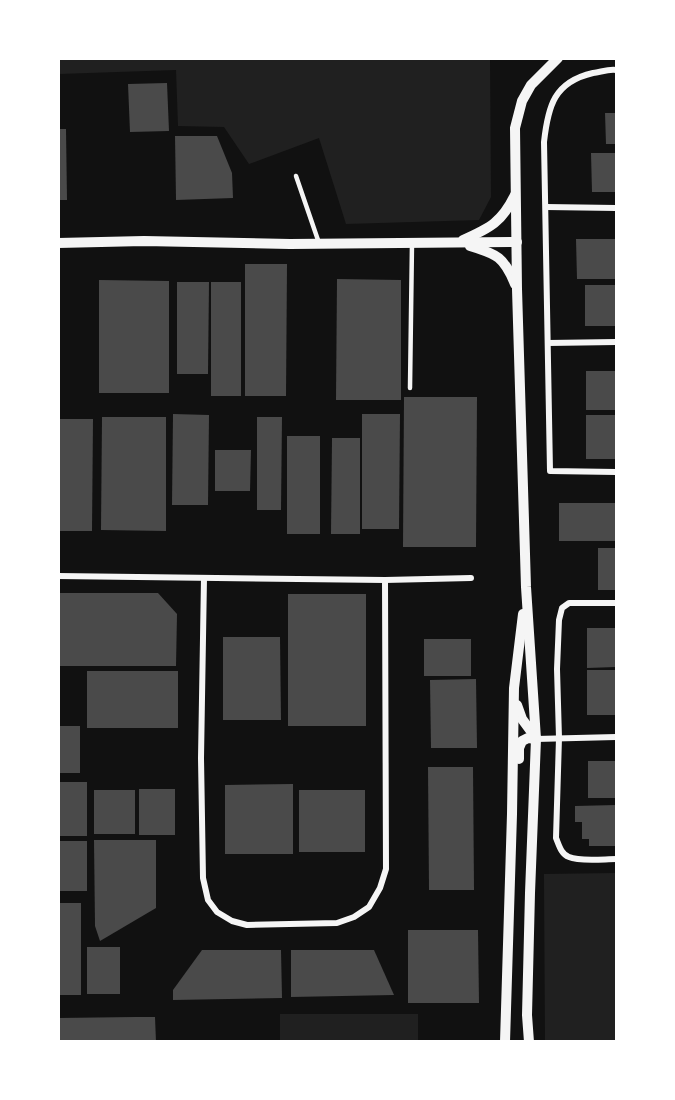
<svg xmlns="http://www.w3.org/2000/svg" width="675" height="1100" font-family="'Noto Sans',sans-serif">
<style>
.green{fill:#202020}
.building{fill:#4a4a4a}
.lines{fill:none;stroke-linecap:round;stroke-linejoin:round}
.service{stroke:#f5f5f5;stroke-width:4.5}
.minor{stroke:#f5f5f5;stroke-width:6}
.tertiary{stroke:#f5f5f5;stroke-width:10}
</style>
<rect width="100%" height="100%" fill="#111"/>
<!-- green -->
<g class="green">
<path d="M58 59H490L491 197 479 220 346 224 319 138 249 164 224 127 178 126 176 70 59 74Z"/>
<path d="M616 873V1041H545L544 874Z"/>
<rect x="280" y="1014" width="138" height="27"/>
</g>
<!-- building -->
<g class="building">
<path d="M167 83 169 131 130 132 128 84Z"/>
<path d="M605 113H616V144H606Z"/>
<path d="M58 129H66L67 200H58Z"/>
<path d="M175 136H217L232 173 233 198 176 200Z"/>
<path d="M591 153H616V192H592Z"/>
<path d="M576 239H616V279H577Z"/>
<path d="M245 264H287L286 396H245Z"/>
<path d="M337 279 401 280V400H336Z"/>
<path d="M99 280 169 281V393H99Z"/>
<path d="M177 282H209L208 374H177Z"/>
<rect x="211" y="282" width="30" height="114"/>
<rect x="585" y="285" width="31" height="41"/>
<rect x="586" y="371" width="30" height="39"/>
<path d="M404 397H477L476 547H403Z"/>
<path d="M173 414 209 415 208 505H172Z"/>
<path d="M362 414H400L399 529H362Z"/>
<rect x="586" y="415" width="30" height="44"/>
<path d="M102 417H166V531L101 530Z"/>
<path d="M257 417H282L281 510H257Z"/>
<path d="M59 419H93L92 531H58Z"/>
<rect x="287" y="436" width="33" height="98"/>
<path d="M332 438H360V534H331Z"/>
<path d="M215 450H251L250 491H215Z"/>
<rect x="559" y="503" width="57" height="38"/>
<rect x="598" y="548" width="18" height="42"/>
<path d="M58 593H158L177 614 176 666H58Z"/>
<rect x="288" y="594" width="78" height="132"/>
<path d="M587 628H616V667L587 668Z"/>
<path d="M223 637H280L281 720H223Z"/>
<rect x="424" y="639" width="47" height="37"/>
<rect x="587" y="670" width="29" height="45"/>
<rect x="87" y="671" width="91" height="57"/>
<path d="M476 679 477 748H431L430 680Z"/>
<rect x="58" y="726" width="22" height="47"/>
<rect x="588" y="761" width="28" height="37"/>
<path d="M428 767H473L474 890H429Z"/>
<rect x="58" y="782" width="29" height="54"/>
<path d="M293 784V854H225V785Z"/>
<rect x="139" y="789" width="36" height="46"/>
<rect x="94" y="790" width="41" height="44"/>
<rect x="299" y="790" width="66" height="62"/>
<path d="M616 805V846H589V839H582V822H575V806Z"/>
<path d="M94 840H156V908L100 941 95 926Z"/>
<rect x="58" y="841" width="29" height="50"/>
<rect x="58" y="903" width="23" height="92"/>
<path d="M408 930H478L479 1003H408Z"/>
<rect x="87" y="947" width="33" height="47"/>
<path d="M202 950H281L282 998 173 1000V990Z"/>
<path d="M291 950H374L394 995 291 997Z"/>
<path d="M135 1017H155L156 1042H58V1018Z"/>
</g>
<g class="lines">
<!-- service -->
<g class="service">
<path d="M296 176 319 243"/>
<path d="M410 388 412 243"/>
</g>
<!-- minor -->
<g class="minor">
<path d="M616 70C608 69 601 72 593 73 554 82 548 106 544 142L550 471 616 472"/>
<path d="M546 207 616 208"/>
<path d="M548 343 616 342"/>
<path d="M58 576 385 580 471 578"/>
<path d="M204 578 201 758 203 878 208 900 217 912 232 921 247 925 337 923 354 917 369 907 380 888 386 869 385 580"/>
<path d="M616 603H569L562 608 559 620 557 669 559 738 556 838C559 845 561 854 569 857 580 862 604 859 616 859"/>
<path d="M536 739 616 737"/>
</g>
<!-- tertiary -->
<g class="tertiary">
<path d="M463 240C490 228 502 222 515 195"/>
<path d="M58 243 144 241 290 244 517 242"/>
<path d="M470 246C497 254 504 257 515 284"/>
<path d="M517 705 522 719 536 738"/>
<path d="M519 759V748L522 741 528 738 536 739"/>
<path d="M505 1042 512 814 514 688 523 614"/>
<path d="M529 1042 527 1015 530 893 536 739 526 587 517 289 515 128 522 101 531 85 558 58"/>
</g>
</g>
<!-- border -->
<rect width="675" height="1100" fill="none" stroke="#ffffff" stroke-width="120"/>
</svg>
